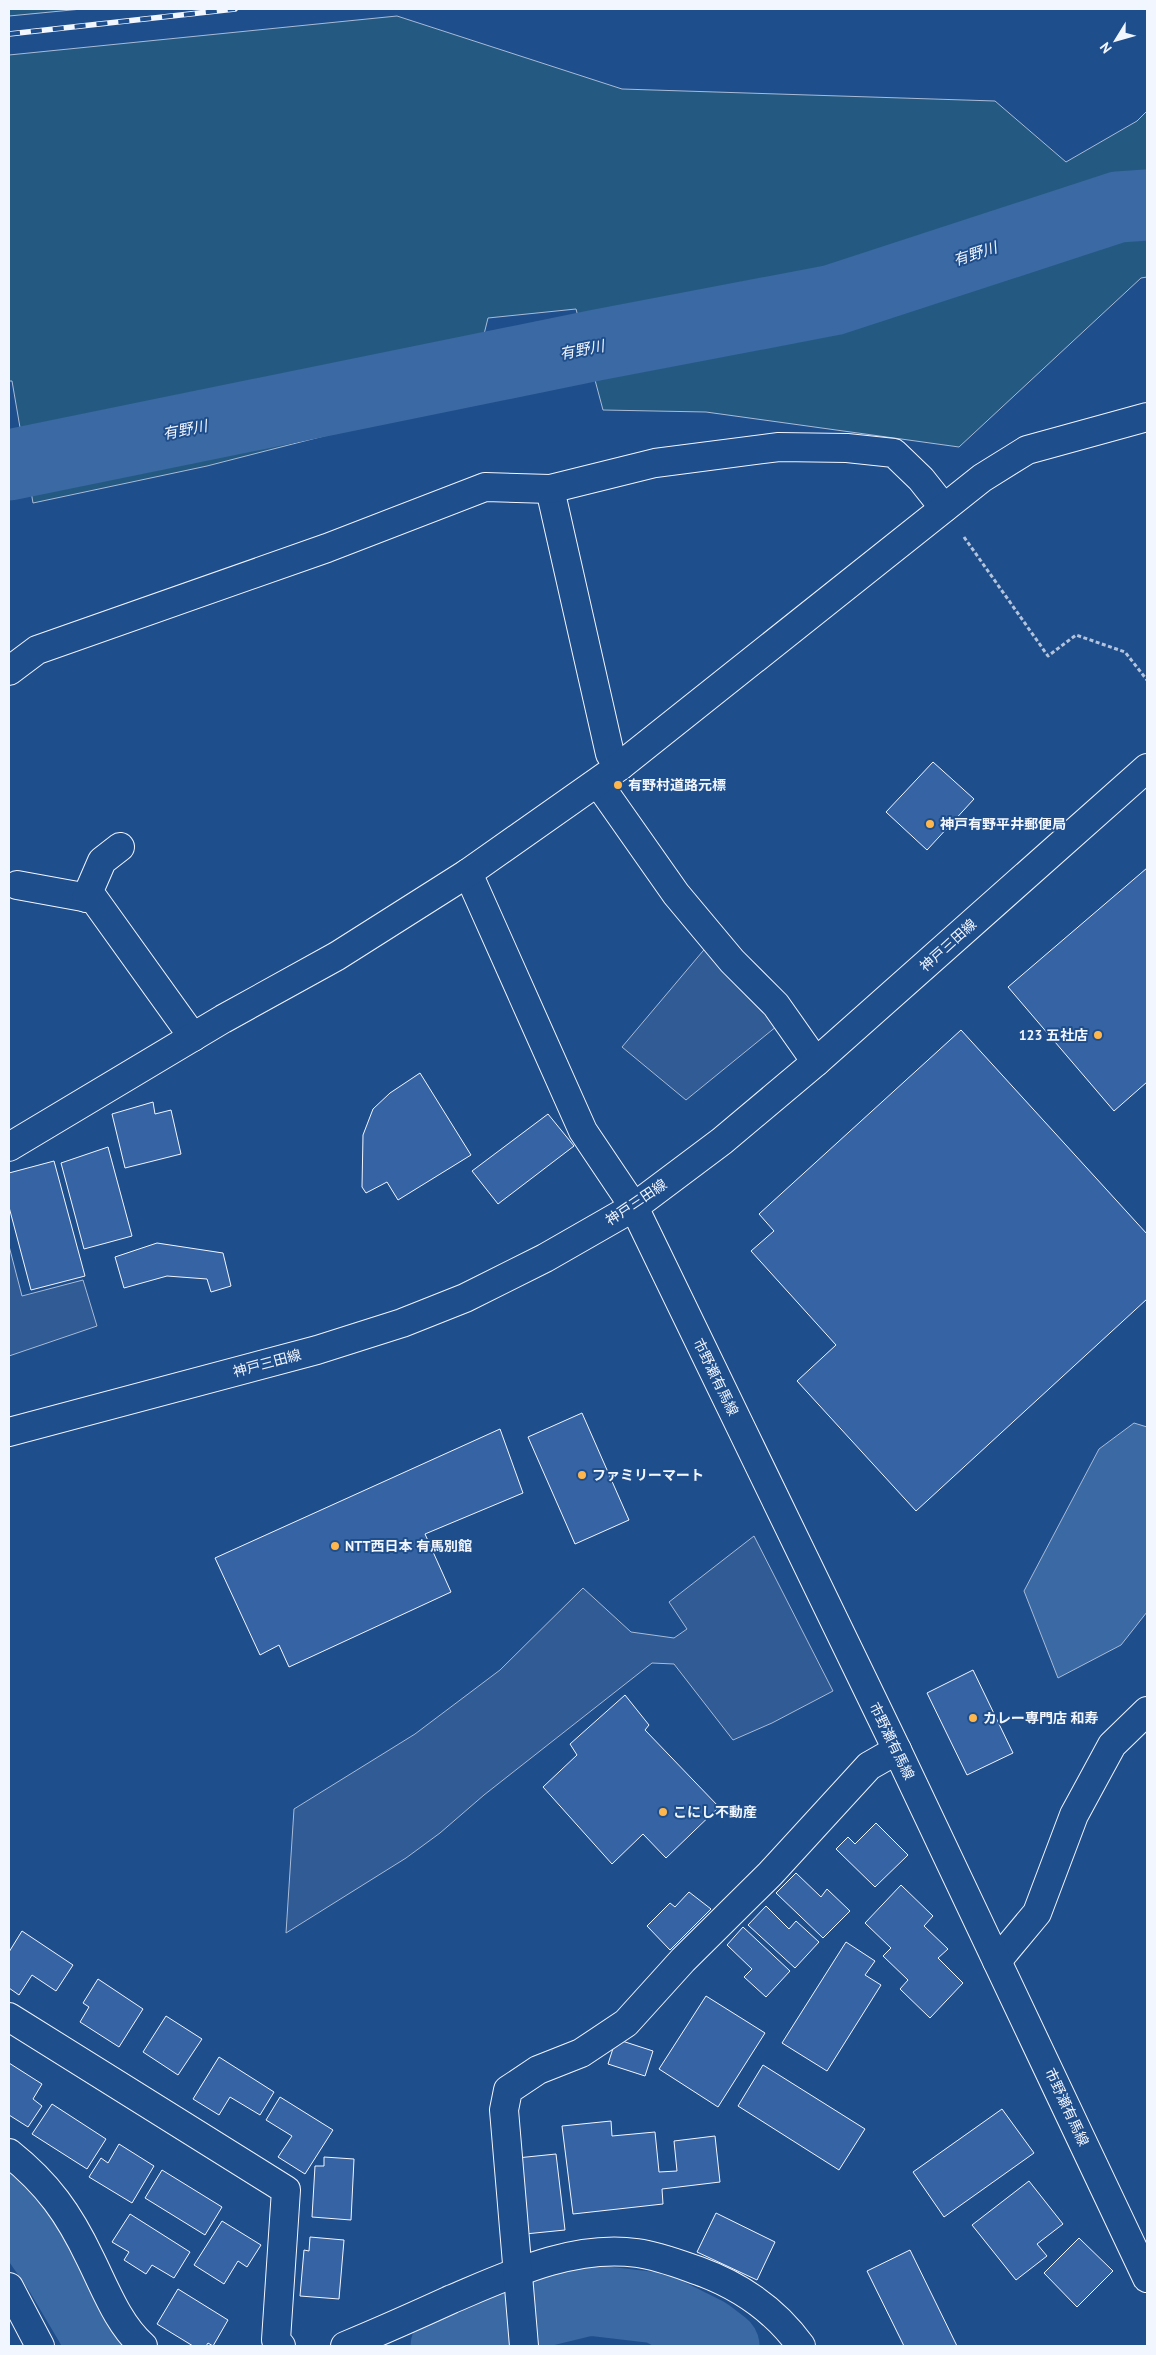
<svg xmlns="http://www.w3.org/2000/svg" width="1156" height="2355" font-family="'PT Sans','Noto Sans JP',sans-serif">
<style>
.green{fill:#245a82;stroke:#a8bbd7}
.parking{fill:#305b95;stroke:#a8bbd7}
.water{fill:#3b69a3;stroke:#a8bbd7}
.lines{fill:none;stroke-linecap:round;stroke-linejoin:round}
.river{stroke:#3b69a3;stroke-width:71}
.building{fill:#3563a3;stroke:#f2f6ff}
.street-casing{stroke:#f2f6ff;stroke-width:30}
.secondary-casing{stroke:#f2f6ff;stroke-width:30}
.primary-casing{stroke:#f2f6ff;stroke-width:30}
.path{stroke:#b3c4dc;stroke-width:3;stroke-dasharray:4 2.5;stroke-linecap:butt}
.street{stroke:#1f4e8c;stroke-width:28}
.secondary{stroke:#1f4e8c;stroke-width:28}
.primary{stroke:#1f4e8c;stroke-width:28}
.rail-casing{stroke:#f2f6ff;stroke-width:5.5}
.rail{stroke:#1f4e8c;stroke-width:4;stroke-dasharray:11;stroke-linecap:butt}
.poi-dot{fill:#ffb74d;stroke:#1f4e8c;stroke-width:2}
.labels{text-anchor:middle;stroke-width:4;stroke-linejoin:round;paint-order:stroke}
.poi-label{font-size:14px;font-weight:bold;fill:#f2f6ff;stroke:#1f4e8c;text-anchor:start}
.street-label{font-size:14px;fill:#f2f6ff;stroke:#1f4e8c}
.water-label{font-size:15px;font-style:italic;fill:#f2f6ff;stroke:#1f4e8c}
</style>
<rect width="100%" height="100%" fill="#1f4e8c"/>
<!-- green -->
<g class="green">
<path d="M9 9H82L9 16Z"/>
<path d="M397 16 622 89 995 101 1066 162 1137 121 1147 111V277L1141 278 959 447 706 412 603 410 576 309 488 318 468 399 207 466 33 503 12 381H9V55Z"/>
</g>
<!-- parking -->
<g class="parking">
<path d="M708 945 777 1026 686 1100 622 1047Z"/>
<path d="M9 1246 22 1296 83 1280 97 1326 9 1356Z"/>
<path d="M754 1536 833 1691 772 1723 733 1740 674 1664 652 1663 484 1795 440 1833 406 1858 286 1933 294 1809 415 1734 500 1670 583 1588 631 1632 674 1638 687 1629 669 1602Z"/>
</g>
<!-- water -->
<path class="water" d="M1134 1423 1147 1427V1612L1121 1645 1058 1678 1024 1591 1099 1449Z"/>
<g class="lines">
<!-- river -->
<g class="river">
<path d="M9 465 597 345 833 300 1118 207 1147 205"/>
<path d="M9 2204 17 2211 58 2270 103 2346"/>
<path d="M446 2346 503 2321 589 2300 657 2308 707 2333 724 2346"/>
</g>
</g>
<!-- building -->
<g class="building">
<path d="M933 762 974 799 927 850 886 812Z"/>
<path d="M1147 868V1082L1114 1111 1008 987Z"/>
<path d="M961 1030 1147 1234V1299L916 1511 797 1381 836 1345 751 1251 774 1231 759 1214Z"/>
<path d="M420 1073 471 1155 398 1200 387 1182 366 1193 362 1187 363 1135 373 1109 390 1093Z"/>
<path d="M153 1102 155 1114 171 1110 181 1154 125 1168 112 1114Z"/>
<path d="M548 1114 574 1146 498 1204 472 1171Z"/>
<path d="M108 1147 132 1236 84 1249 61 1163Z"/>
<path d="M54 1161 85 1276 31 1290 9 1207V1173Z"/>
<path d="M157 1243 223 1253 231 1286 211 1292 207 1279 167 1276 124 1288 115 1257Z"/>
<path d="M582 1413 629 1520 575 1544 528 1437Z"/>
<path d="M500 1429 523 1493 425 1534 451 1592 289 1667 279 1645 260 1655 215 1558Z"/>
<path d="M973 1670 1013 1753 967 1775 927 1693Z"/>
<path d="M625 1695 649 1725 645 1730 719 1807 666 1858 643 1834 612 1864 543 1787 577 1755 570 1744Z"/>
<path d="M876 1823 908 1855 875 1887 836 1849 848 1837 855 1844Z"/>
<path d="M796 1873 821 1897 827 1889 850 1911 823 1938 776 1893Z"/>
<path d="M901 1885 933 1916 924 1926 948 1949 938 1958 963 1983 930 2018 900 1989 908 1980 883 1956 891 1948 865 1923Z"/>
<path d="M689 1892 711 1909 670 1950 647 1926 670 1903 675 1907Z"/>
<path d="M766 1906 789 1929 796 1921 819 1942 795 1968 748 1925Z"/>
<path d="M743 1927 790 1971 766 1997 744 1977 752 1969 727 1945Z"/>
<path d="M22 1931 73 1965 56 1991 32 1975 19 1995 9 1988V1952Z"/>
<path d="M846 1942 875 1961 865 1975 881 1985 827 2071 782 2043Z"/>
<path d="M98 1979 143 2009 119 2047 80 2022 89 2007 83 2003Z"/>
<path d="M706 1996 765 2033 718 2107 659 2069Z"/>
<path d="M166 2016 202 2039 178 2075 143 2052Z"/>
<path d="M616 2039 653 2051 645 2076 608 2064Z"/>
<path d="M219 2057 274 2092 260 2115 230 2097 219 2115 193 2099Z"/>
<path d="M9 2063 42 2084 33 2099 42 2106 28 2127 9 2115Z"/>
<path d="M763 2065 865 2129 839 2170 738 2106Z"/>
<path d="M280 2097 333 2130 305 2174 278 2157 292 2136 266 2120Z"/>
<path d="M52 2104 106 2139 87 2169 32 2134Z"/>
<path d="M1002 2109 1034 2153 944 2217 913 2172Z"/>
<path d="M611 2121 612 2136 655 2132 659 2172 677 2171 674 2141 715 2136 720 2182 662 2189 663 2204 573 2214 562 2126Z"/>
<path d="M119 2144 154 2166 132 2203 89 2177 101 2158 108 2163Z"/>
<path d="M556 2154 565 2230 525 2234 517 2158Z"/>
<path d="M324 2157 354 2159 351 2220 312 2217 315 2166H324Z"/>
<path d="M162 2170 222 2207 205 2235 145 2198Z"/>
<path d="M1029 2181 1063 2224 1037 2244 1047 2256 1016 2280 972 2225Z"/>
<path d="M716 2213 775 2242 757 2280 697 2252Z"/>
<path d="M130 2214 190 2252 174 2278 152 2265 146 2274 124 2260 129 2252 112 2242Z"/>
<path d="M222 2221 261 2245 247 2267 238 2261 224 2284 194 2265Z"/>
<path d="M310 2237 344 2240 339 2299 300 2296 304 2250 309 2251Z"/>
<path d="M1079 2238 1113 2271 1077 2307 1044 2273Z"/>
<path d="M910 2250 957 2346H904L867 2271Z"/>
<path d="M178 2289 228 2320 213 2346 208 2343 206 2346H193L157 2324Z"/>
</g>
<g class="lines">
<defs>
<g id="street">
<path d="M550 489 610 754 620 766"/>
<path d="M9 671 37 650 327 548 485 487 550 489 655 463 779 447 847 448 894 453 921 479 944 508"/>
<path d="M598 783 676 894 732 961 776 1005 816 1062"/>
<path d="M468 873 583 1131 634 1207"/>
<path d="M17 885 94 899 193 1037"/>
<path d="M86 898 102 861 120 847"/>
<path d="M9 1147 223 1019 337 956 468 873 620 766 982 478 1027 450 1147 417"/>
<path d="M997 1961 1037 1913 1074 1815 1112 1745 1147 1711"/>
<path d="M9 2017 286 2190 276 2340 281 2346"/>
<path d="M9 2153C48 2184 69 2214 90 2258 105 2288 118 2324 143 2346"/>
<path d="M9 2287 40 2346"/>
<path d="M345 2346C381 2331 417 2315 452 2299 509 2275 573 2244 637 2253 659 2256 679 2264 699 2271 740 2286 776 2311 801 2346"/>
<path d="M524 2346 504 2110 508 2090 538 2070 581 2053 626 2023 683 1960 770 1874 869 1766 897 1750"/>
</g>
<path id="secondary" d="M634 1207 897 1750 1147 2278"/>
<path id="primary" d="M9 1432 317 1350 402 1323 465 1298 545 1258 634 1207 722 1141 816 1062 1147 768"/>
</defs>
<!-- street casing -->
<use href="#street" class="street-casing"/>
<!-- secondary casing -->
<use href="#secondary" class="secondary-casing"/>
<!-- primary casing -->
<use href="#primary" class="primary-casing"/>
<!-- path -->
<path class="path" d="M964 537 1048 656 1076 635 1125 652 1147 680"/>
<!-- street -->
<use href="#street" class="street"/>
<!-- secondary -->
<use href="#secondary" class="secondary"/>
<!-- primary -->
<use href="#primary" class="primary"/>
<defs>
<path id="rail" d="M9 34 235 9"/>
</defs>
<!-- rail casing -->
<use href="#rail" class="rail-casing"/>
<!-- rail -->
<use href="#rail" class="rail"/>
</g>
<!-- markers -->
<g class="poi-dot">
<circle cx="618" cy="785" r="5"/>
<circle cx="930" cy="824" r="5"/>
<circle cx="1098" cy="1035" r="5"/>
<circle cx="582" cy="1475" r="5"/>
<circle cx="335" cy="1546" r="5"/>
<circle cx="973" cy="1718" r="5"/>
<circle cx="663" cy="1812" r="5"/>
</g>
<g class="labels">
<!-- poi labels -->
<g class="poi-label">
<text x="628" y="790">有野村道路元標</text>
<text x="940" y="829">神戸有野平井郵便局</text>
<text x="1088" y="1040" text-anchor="end">123 五社店</text>
<text x="592" y="1480">ファミリーマート</text>
<text x="345" y="1551">NTT西日本 有馬別館</text>
<text x="983" y="1723">カレー専門店 和寿</text>
<text x="673" y="1817">こにし不動産</text>
</g>
<!-- street labels -->
<g class="street-label">
<text transform="translate(948 945) rotate(-42)" y="5">神戸三田線</text>
<text transform="translate(636 1202) rotate(-34)" y="5">神戸三田線</text>
<text transform="translate(267 1363) rotate(-15)" y="5">神戸三田線</text>
<text transform="translate(716 1377) rotate(64)" y="5">市野瀬有馬線</text>
<text transform="translate(892 1741) rotate(64)" y="5">市野瀬有馬線</text>
<text transform="translate(1067 2107) rotate(65)" y="5">市野瀬有馬線</text>
</g>
<!-- water labels -->
<g class="water-label">
<text transform="translate(975 254) rotate(-18)" y="5">有野川</text>
<text transform="translate(582 350) rotate(-11)" y="5">有野川</text>
<text transform="translate(185 430) rotate(-11)" y="5">有野川</text>
</g>
</g>
<!-- border -->
<rect width="1156" height="2355" fill="none" stroke="#f2f6ff" stroke-width="20"/>
<!-- north arrow -->
<g transform="translate(1116 40) rotate(233)" stroke="#1f4e8c" stroke-width="4" paint-order="stroke">
<path d="M0-4L9 19L0 12L-9 19Z" fill="#f2f6ff"/>
<text y="-8" font-size="14" font-weight="bold" text-anchor="middle" fill="#f2f6ff">N</text>
</g>
</svg>
